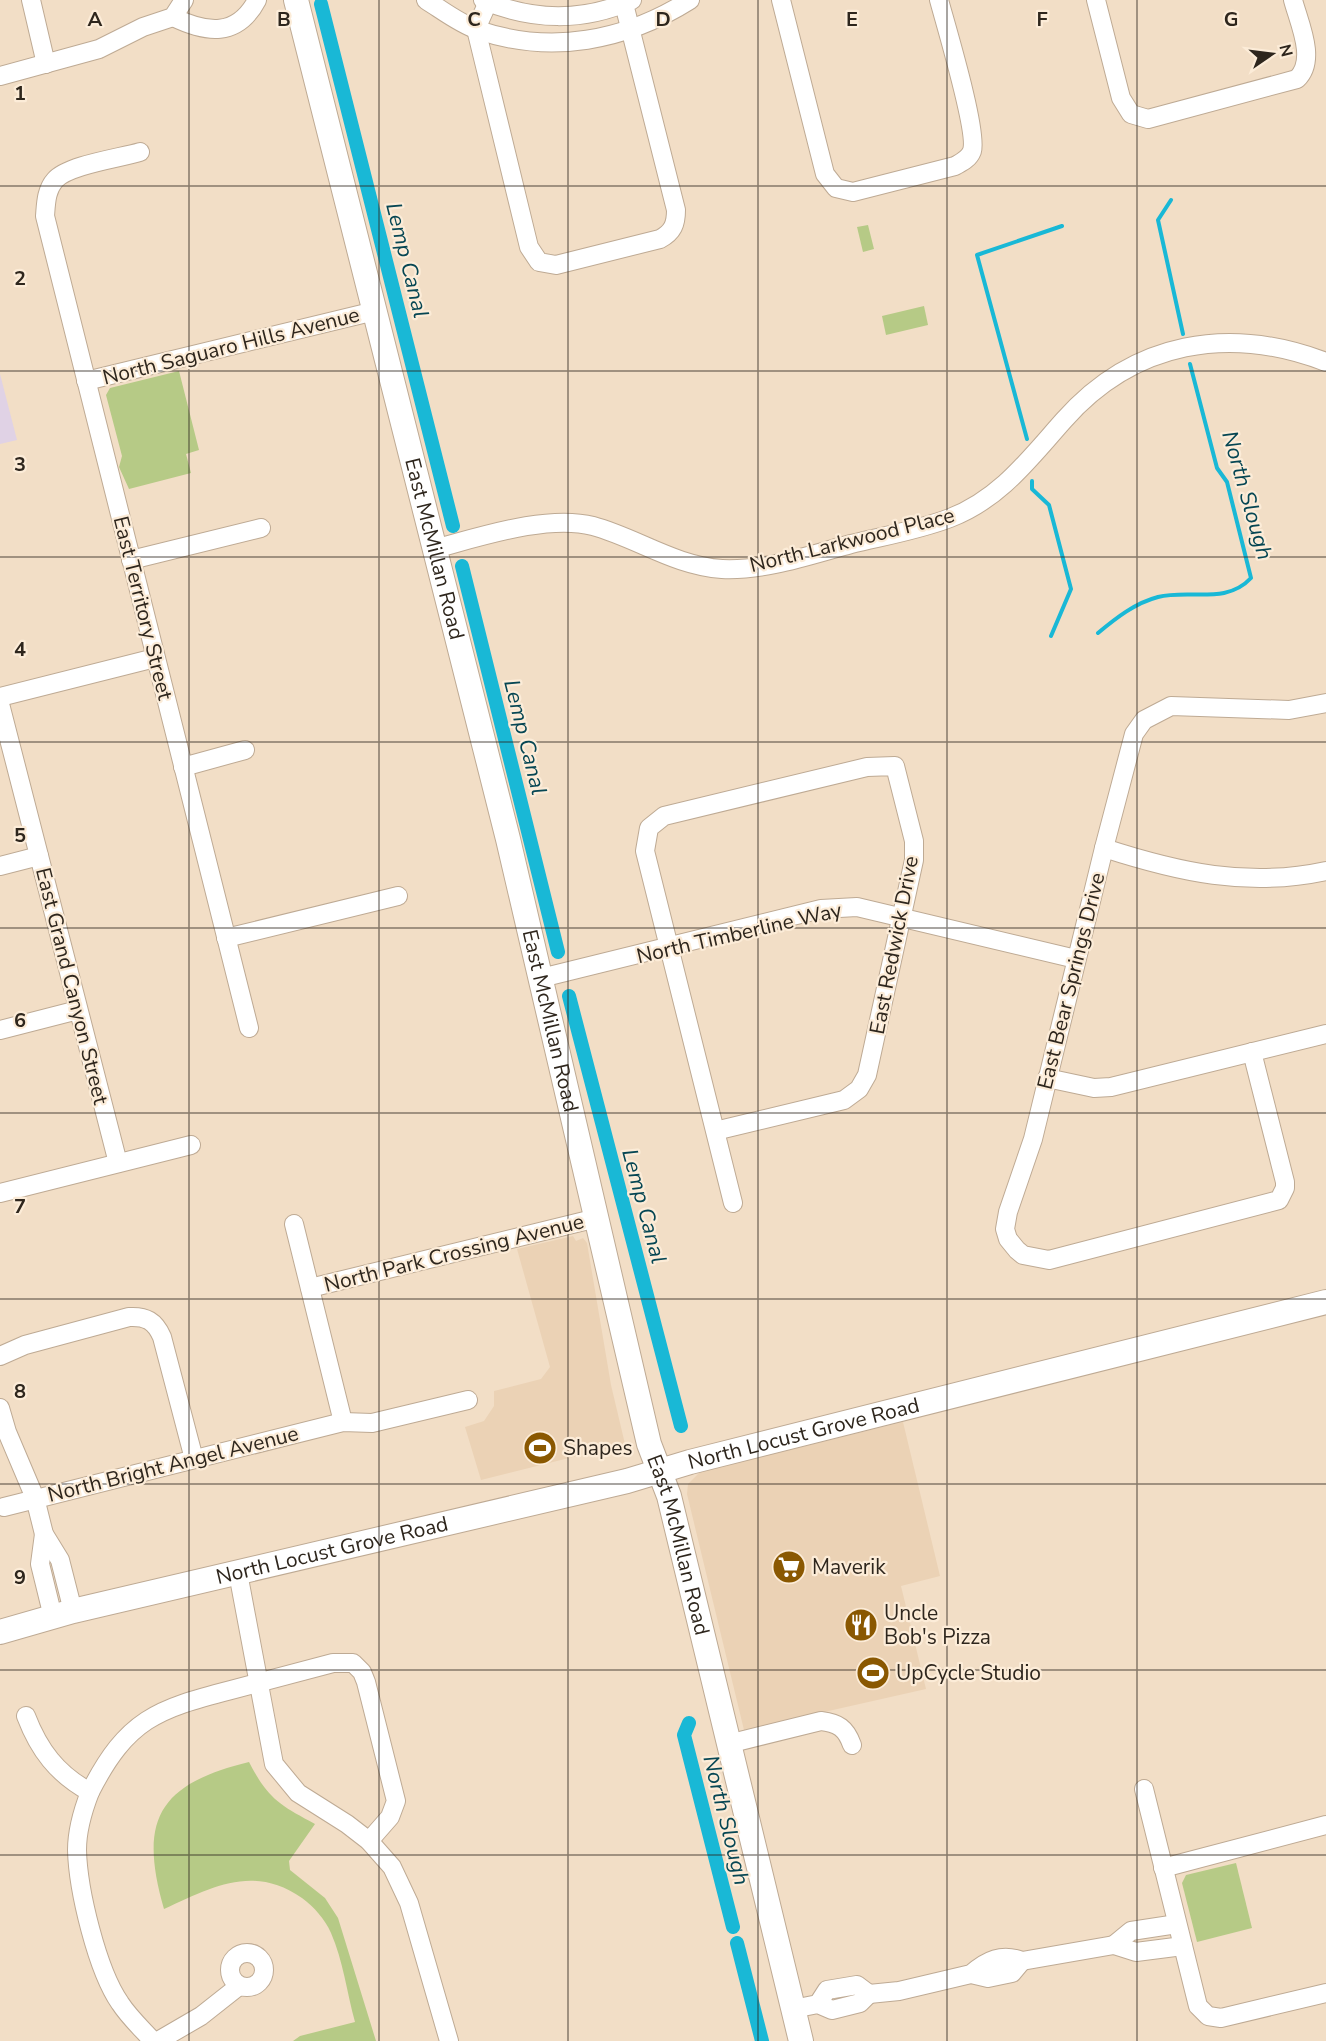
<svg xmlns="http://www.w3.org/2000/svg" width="1326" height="2041" font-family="'Nunito Sans',sans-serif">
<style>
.built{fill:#ebd2b5}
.education{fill:#e0d2e5}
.green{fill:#b6ca86}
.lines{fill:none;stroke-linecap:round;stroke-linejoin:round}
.stream{stroke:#19b8d6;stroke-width:4}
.canal{stroke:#19b8d6;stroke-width:14}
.minor-casing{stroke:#beaa94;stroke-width:20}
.major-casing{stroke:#beaa94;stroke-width:26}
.minor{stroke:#fff;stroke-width:18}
.major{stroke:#fff;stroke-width:24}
.grid{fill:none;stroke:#2e261d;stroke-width:1.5;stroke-opacity:0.55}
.labels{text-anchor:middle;stroke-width:4.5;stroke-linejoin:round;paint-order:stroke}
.street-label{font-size:21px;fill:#2e261d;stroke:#fcecd8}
.poi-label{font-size:21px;fill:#2e261d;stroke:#fcecd8;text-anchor:start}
.water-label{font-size:22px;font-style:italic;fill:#064653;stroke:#fcecd8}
.grid-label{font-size:20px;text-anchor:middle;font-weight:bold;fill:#2e261d;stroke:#fcecd8;stroke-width:4.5;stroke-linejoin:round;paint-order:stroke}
</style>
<rect width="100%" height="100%" fill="#f2dec6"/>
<!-- built -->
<g class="built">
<path d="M573 1236 576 1241 583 1238 587 1243 611 1385 625 1444 481 1480 465 1427 484 1421 494 1406V1391L541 1379 550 1367 517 1249Z"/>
<path d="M903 1422 940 1576 901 1586 926 1689 744 1730 687 1494 688 1484 700 1472Z"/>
</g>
<!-- education -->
<path class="education" d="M0 374 17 440 0 444Z"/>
<!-- green -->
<g class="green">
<path d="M868 225 874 249 863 252 857 227Z"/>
<path d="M924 306 928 325 886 335 882 316Z"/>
<path d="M179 371 199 450 186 454 191 473 129 489 119 467 122 456 106 395 110 388Z"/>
<path d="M249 1762C268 1799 280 1805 315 1824L289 1861 290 1870 325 1898 338 1918 376 2041H293L300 2036 355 2022C347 1993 343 1960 331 1933 325 1919 314 1907 302 1898 253 1864 212 1887 164 1909 138 1819 159 1784 249 1762Z"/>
<path d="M1236 1863 1252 1928 1197 1942 1182 1883 1186 1875Z"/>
</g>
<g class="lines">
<!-- stream -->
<g class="stream">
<path d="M1171 200 1158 220 1183 334"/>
<path d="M1027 439 977 255 1062 226"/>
<path d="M1032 481V489L1049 505 1071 589 1051 636"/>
<path d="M1098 633C1116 618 1135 603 1158 597 1190 589 1226 605 1251 578L1227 482 1217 468 1190 364"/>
</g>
<!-- canal -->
<g class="canal">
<path d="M321 4 453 526"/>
<path d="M462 566 558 952"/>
<path d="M569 996 681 1426"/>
<path d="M689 1723 684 1735 733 1927"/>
<path d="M737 1943 762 2041"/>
</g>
<defs>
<g id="minor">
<path d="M31 0 46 64"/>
<path d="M426 0C442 10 460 24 478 30 551 55 625 41 690 0"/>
<path d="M483 0C532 21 584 22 632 0"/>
<path d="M781 0 825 174 836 188 853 192 955 166C962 162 969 159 972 151 978 132 946 26 939 0"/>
<path d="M1096 0 1121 98 1131 114 1148 119 1297 79C1317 60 1299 23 1293 0"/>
<path d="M488 2 476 29 529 247 539 262 556 265 660 239C673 232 676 224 676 210L623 0"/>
<path d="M173 17C206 33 237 38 257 0"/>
<path d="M0 76 99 49 143 27 173 17 184 0"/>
<path d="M140 152C120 158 68 165 55 180 46 190 46 204 45 216L249 1028"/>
<path d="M86 381 375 311"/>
<path d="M434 549C480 537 547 514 593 526 637 538 675 566 722 569 765 571 810 555 851 544 884 536 919 530 950 518 1000 499 1030 458 1064 420 1134 341 1229 325 1326 362"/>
<path d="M131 560 261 528"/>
<path d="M0 697 155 658"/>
<path d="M0 704 118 1163"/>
<path d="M183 767 245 750"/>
<path d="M1104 848C1178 872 1248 888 1326 871"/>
<path d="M0 866 39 856"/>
<path d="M226 938 398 896"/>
<path d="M541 978 821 909 857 907 1076 959"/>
<path d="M0 1030 78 1010"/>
<path d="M1252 1052 1285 1182V1188L1279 1200 1049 1260 1023 1255 1017 1250 1008 1239 1005 1229 1008 1212 1033 1139 1104 848 1134 734 1144 720 1171 706 1289 710 1326 703"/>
<path d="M1047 1078 1094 1088 1111 1087 1326 1034"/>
<path d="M715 1131 844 1100 859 1089 867 1075 914 860V841L895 766 867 767 664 816 649 828 645 851 733 1203"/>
<path d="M0 1193 191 1145"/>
<path d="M294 1224 343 1422"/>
<path d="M310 1288 597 1218"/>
<path d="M0 1356 25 1345 129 1317C146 1316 155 1321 162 1337L194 1459"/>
<path d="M0 1408 7 1432 35 1498 44 1534 60 1560 73 1611"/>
<path d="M4 1507 343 1422 372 1423 468 1400"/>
<path d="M44 1534 40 1564 53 1617"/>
<path d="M238 1573 274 1764 298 1793 347 1824 369 1841 392 1867 409 1903 449 2041"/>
<path d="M26 1716C39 1750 57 1774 90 1792 83 1810 77 1830 77 1850 78 1890 97 1970 120 2003 129 2017 142 2029 153 2041"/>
<path d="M728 1744 821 1721C838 1723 846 1728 852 1745"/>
<path d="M1144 1789 1198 2006 1208 2016 1221 2018 1326 1993"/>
<path d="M90 1792C127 1719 157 1709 231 1690 265 1681 299 1672 333 1663H353L362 1672 366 1682 396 1801 390 1817 369 1841"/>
<path d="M1163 1868 1326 1825"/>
<path d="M1177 1924 1131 1931 1114 1945 1136 1952 1183 1946"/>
<circle cx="247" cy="1970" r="17"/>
<path d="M1022 1961 1114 1945"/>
<path d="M869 1994 899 1991 971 1974 988 1978 1012 1973 1022 1961C1002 1953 987 1960 971 1974"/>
<path d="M793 2009 818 2004 832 2010 860 2003 869 1994 857 1985 827 1990 818 2004"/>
<path d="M158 2041 201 2016 239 1986"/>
</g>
<g id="major">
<path id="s1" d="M296 0 508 839 649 1444 669 1496 801 2041"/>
<path id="s2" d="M0 1632 73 1611 627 1481 690 1462 1326 1302"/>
</g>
</defs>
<!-- minor casing -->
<use href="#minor" class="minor-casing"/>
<!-- major casing -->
<use href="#major" class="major-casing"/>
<!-- minor -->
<use href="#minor" class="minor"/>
<!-- major -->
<use href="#major" class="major"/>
</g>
<!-- grid -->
<path class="grid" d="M189 0V2041M379 0V2041M568 0V2041M758 0V2041M947 0V2041M1137 0V2041M0 186H1326M0 371H1326M0 557H1326M0 742H1326M0 928H1326M0 1113H1326M0 1299H1326M0 1484H1326M0 1670H1326M0 1855H1326"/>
<!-- icons -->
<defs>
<symbol id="stadium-disc" viewBox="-11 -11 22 22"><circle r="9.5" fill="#8a5801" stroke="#fcecd8"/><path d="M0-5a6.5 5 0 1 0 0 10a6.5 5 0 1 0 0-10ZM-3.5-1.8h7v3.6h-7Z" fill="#fff"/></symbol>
<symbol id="supermarket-disc" viewBox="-11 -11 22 22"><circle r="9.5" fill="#8a5801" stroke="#fcecd8"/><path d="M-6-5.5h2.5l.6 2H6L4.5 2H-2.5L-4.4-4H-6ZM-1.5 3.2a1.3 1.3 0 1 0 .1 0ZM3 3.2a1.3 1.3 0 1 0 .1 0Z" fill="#fff"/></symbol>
<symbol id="restaurant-disc" viewBox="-11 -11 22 22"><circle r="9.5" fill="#8a5801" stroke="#fcecd8"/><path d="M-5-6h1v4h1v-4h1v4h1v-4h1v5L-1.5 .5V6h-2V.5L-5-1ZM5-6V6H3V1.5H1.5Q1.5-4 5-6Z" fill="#fff"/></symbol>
</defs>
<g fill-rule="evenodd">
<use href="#stadium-disc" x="521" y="1429" width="38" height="38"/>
<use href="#supermarket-disc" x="770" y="1548" width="38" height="38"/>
<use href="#restaurant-disc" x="842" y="1606" width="38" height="38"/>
<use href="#stadium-disc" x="854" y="1654" width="38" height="38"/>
</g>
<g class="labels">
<!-- street labels -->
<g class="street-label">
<text transform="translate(231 346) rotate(-14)" y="7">North Saguaro Hills Avenue</text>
<text transform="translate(852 540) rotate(-14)" y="7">North Larkwood Place</text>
<text dy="7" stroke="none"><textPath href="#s1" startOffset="566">East McMillan Road</textPath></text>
<text transform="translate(143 608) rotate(76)" y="7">East Territory Street</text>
<text transform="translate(739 933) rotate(-13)" y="7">North Timberline Way</text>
<text transform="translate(894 945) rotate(-79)" y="7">East Redwick Drive</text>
<text transform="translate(1071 981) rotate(-76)" y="7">East Bear Springs Drive</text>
<text transform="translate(72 986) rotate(76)" y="7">East Grand Canyon Street</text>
<text dy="7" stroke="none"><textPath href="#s1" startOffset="1052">East McMillan Road</textPath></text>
<text transform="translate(454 1253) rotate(-14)" y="7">North Park Crossing Avenue</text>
<text dy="7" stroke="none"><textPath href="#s2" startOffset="828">North Locust Grove Road</textPath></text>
<text transform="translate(173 1464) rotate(-14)" y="7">North Bright Angel Avenue</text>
<text dy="7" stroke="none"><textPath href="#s1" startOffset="1592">East McMillan Road</textPath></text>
<text dy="7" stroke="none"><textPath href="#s2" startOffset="342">North Locust Grove Road</textPath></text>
</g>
<!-- poi labels -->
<g class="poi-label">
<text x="563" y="1455">Shapes</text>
<text x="812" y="1574">Maverik</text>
<text x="884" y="1620">Uncle<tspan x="884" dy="24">Bob's Pizza</tspan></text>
<text x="896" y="1680">UpCycle Studio</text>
</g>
<!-- water labels -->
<g class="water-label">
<text transform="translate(408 260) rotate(76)" y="8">Lemp Canal</text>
<text transform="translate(1248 495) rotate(74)" y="8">North Slough</text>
<text transform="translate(526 737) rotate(76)" y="8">Lemp Canal</text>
<text transform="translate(645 1206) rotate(75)" y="8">Lemp Canal</text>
<text transform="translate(727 1820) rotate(76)" y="8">North Slough</text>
</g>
</g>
<g class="grid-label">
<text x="95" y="26">A</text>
<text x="284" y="26">B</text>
<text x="474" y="26">C</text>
<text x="663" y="26">D</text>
<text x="852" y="26">E</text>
<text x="1042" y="26">F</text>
<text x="1231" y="26">G</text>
<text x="20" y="100">1</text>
<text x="20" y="285">2</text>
<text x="20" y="471">3</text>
<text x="20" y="656">4</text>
<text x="20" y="842">5</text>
<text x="20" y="1027">6</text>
<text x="20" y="1213">7</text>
<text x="20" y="1398">8</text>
<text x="20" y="1584">9</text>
</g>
<!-- north arrow -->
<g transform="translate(1272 54) rotate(76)" stroke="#fcecd8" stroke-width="4.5" paint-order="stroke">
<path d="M0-4.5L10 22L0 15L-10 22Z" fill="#2e261d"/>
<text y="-9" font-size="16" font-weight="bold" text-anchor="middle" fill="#2e261d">N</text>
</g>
</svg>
